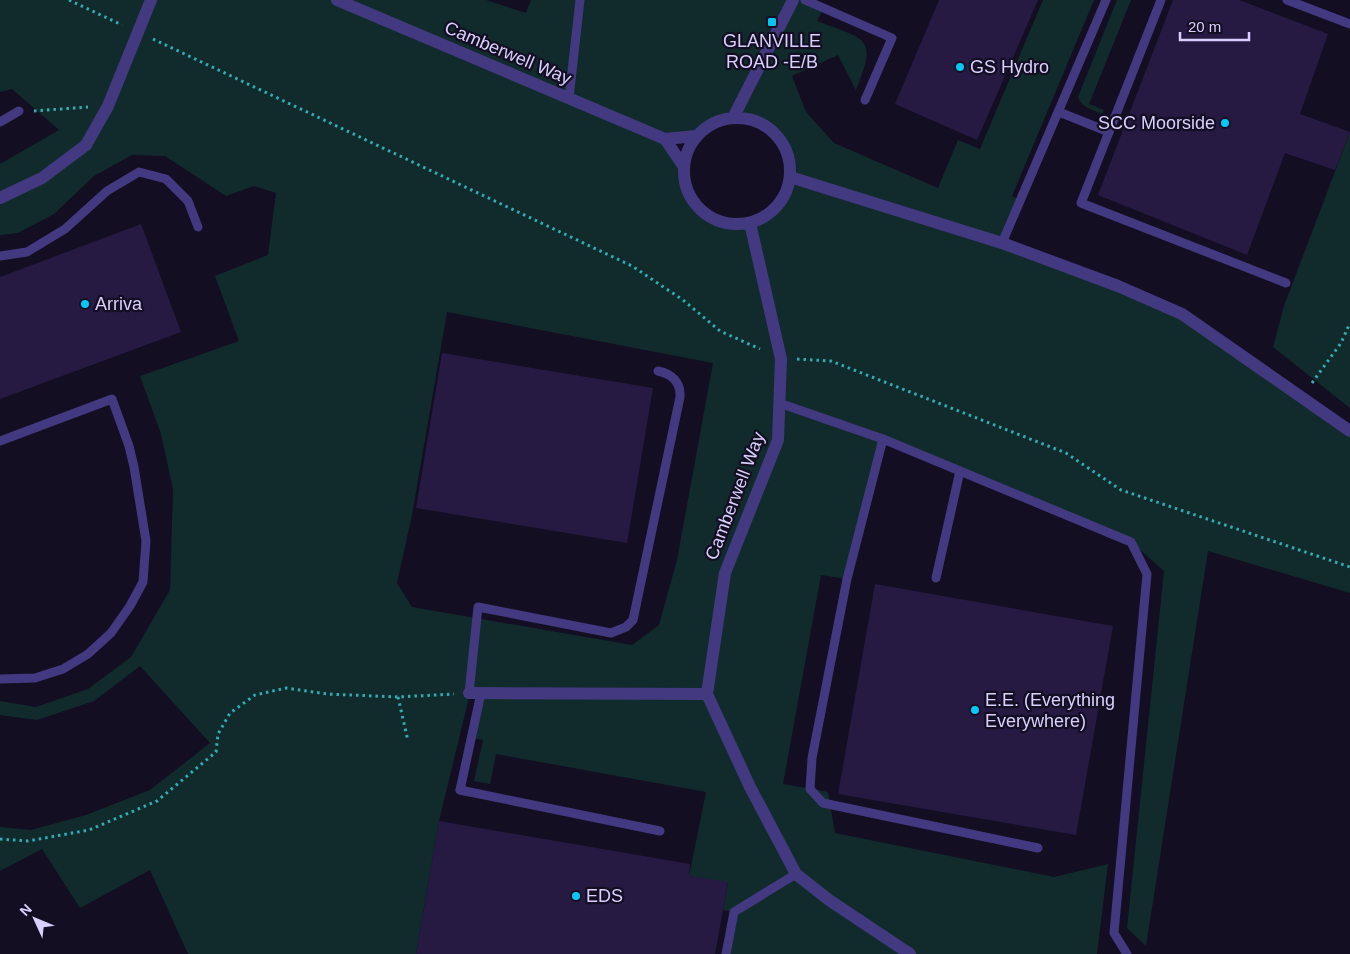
<svg xmlns="http://www.w3.org/2000/svg" width="1350" height="954" font-family="Helvetica,sans-serif">
<style>
.green{fill:#112b2c;fill-rule:evenodd}
.building{fill:#261a43}
.lines{fill:none;stroke-linecap:round;stroke-linejoin:round}
.path{stroke:#30aeb3;stroke-width:3;stroke-dasharray:2.5 4;stroke-linecap:butt}
.service{stroke:#433981;stroke-width:9}
.minor{stroke:#433981;stroke-width:12}
.poi-dot{fill:#03c7f7;stroke:#130e22;stroke-width:2}
.labels{text-anchor:middle;stroke-width:4.5;stroke-linejoin:round;paint-order:stroke}
.poi-label{font-size:18px;fill:#dad0fe;stroke:#130e22;text-anchor:start}
.street-label{font-size:18px;fill:#dad0fe;stroke:#130e22}
</style>
<rect width="100%" height="100%" fill="#130e22"/>
<!-- green -->
<g class="green">
<path d="M0 0H486L526 13 531 0H805L824 8 817 21C866 40 878 36 856 90L838 55 792 76 806 112 834 143 938 188 958 140 980 149 1043 0H1094L1012 196 1020 200 1002 243 1182 314 1350 431V593L1208 551 1146 946 1127 928 1164 571 1131 542 883 439 847 579 821 575 783 784 828 792 835 833 1054 877 1108 864 1097 954H726L734 912 723 910 728 883 689 876 706 792 496 754 490 784 474 781 483 740 471 738 481 693H470L439 821 416 954H188L150 870 80 908 42 849 0 871V827L31 830 86 815 150 790 210 743 140 666 94 701 37 720 0 715V701L36 707 88 689 131 657 170 590 173 489 161 434 140 376 239 341 215 276 268 255 276 193 254 186 226 196 165 156 132 155 94 176 54 214 18 233 0 235V164L59 130 12 89 0 92ZM733 118C840 130 775 265 705 214 696 208 686 195 685 183 684 178 685 173 684 168 681 158 671 148 665 139L696 136 711 124ZM447 312 713 363 677 560 659 625 632 645 412 607 397 583 412 515Z"/>
<path d="M1117 0H1131L1089 104 1104 110 1102 114C1093 110 1081 107 1078 97Z"/>
<path d="M1350 132V408L1273 347 1284 306Z"/>
</g>
<!-- building -->
<g class="building">
<path d="M939 0H1038L977 140 895 104Z"/>
<path d="M1173 0H1239L1328 34 1300 114 1350 132 1335 170 1285 153 1247 255 1098 195Z"/>
<path d="M141 224 181 332 0 399V277Z"/>
<path d="M442 353 653 388 627 543 416 508Z"/>
<path d="M875 584 1113 626 1076 835 838 794Z"/>
<path d="M439 821 690 864 689 876 728 882 715 954H416Z"/>
</g>
<g class="lines">
<!-- path -->
<g class="path">
<path d="M69 0 122 25"/>
<path d="M153 39 632 266 683 300 720 331 760 349"/>
<path d="M34 111 88 107"/>
<path d="M797 359 831 361 1066 453 1121 490 1350 567"/>
<path d="M1312 383 1341 343 1350 323"/>
<path d="M398 697 408 741"/>
<path d="M0 839 28 841 89 830 157 801 216 752 218 734 230 713 255 695 286 688 327 694 398 697 454 694"/>
</g>
<!-- service -->
<g class="service">
<path d="M805 0 892 38 865 100"/>
<path d="M1161 0 1081 203 1286 283"/>
<path d="M1287 0 1350 24"/>
<path d="M569 98 580 0"/>
<path d="M1059 112 1109 132"/>
<path d="M0 122 19 111"/>
<path d="M1002 243 1106 0"/>
<path d="M0 256 27 252 65 229 107 191 139 172 166 179 188 201 198 227"/>
<path d="M779 403 883 439 847 579 812 758 810 789 823 803 1038 848"/>
<path d="M883 439 1131 542 1147 574 1114 933 1127 954"/>
<path d="M0 441 112 399 129 446 134 467 146 541 143 582 130 606 111 633 88 654 63 669 35 678 0 679"/>
<path d="M936 578 960 471"/>
<path d="M469 693 478 607 611 633 626 627 633 620 680 397C681 382 672 374 658 371"/>
<path d="M460 790 660 831"/>
<path d="M465 791 460 790 481 693"/>
<path d="M726 954 734 912 796 874"/>
</g>
<!-- minor -->
<g class="minor">
<path d="M337 0 665 139 696 136"/>
<circle cx="737" cy="171" r="53"/>
<path d="M733 118 793 0"/>
<path d="M665 139 684 167"/>
<path d="M790 177 1002 243 1118 286 1182 314 1350 431"/>
<path d="M0 198 42 178 86 145 108 106 151 0"/>
<path d="M750 223 781 359 778 440 725 573 707 694 750 787 796 874 829 900 910 954"/>
<path d="M469 693 707 694"/>
</g>
</g>
<!-- markers -->
<g class="poi-dot">
<rect x="767" y="17" width="10" height="10" rx="2.5"/>
<circle cx="960" cy="67" r="5"/>
<circle cx="1225" cy="123" r="5"/>
<circle cx="85" cy="304" r="5"/>
<circle cx="975" cy="710" r="5"/>
<circle cx="576" cy="896" r="5"/>
</g>
<g class="labels">
<!-- poi labels -->
<g class="poi-label">
<text x="772" y="47" text-anchor="middle">GLANVILLE<tspan x="772" dy="21">ROAD -E/B</tspan></text>
<text x="970" y="73">GS Hydro</text>
<text x="1215" y="129" text-anchor="end">SCC Moorside</text>
<text x="95" y="310">Arriva</text>
<text x="985" y="706">E.E. (Everything<tspan x="985" dy="21">Everywhere)</tspan></text>
<text x="586" y="902">EDS</text>
</g>
<!-- street labels -->
<g class="street-label">
<text transform="translate(508 53) rotate(23)" y="6">Camberwell Way</text>
<text transform="translate(735 496) rotate(-69)" y="6">Camberwell Way</text>
</g>
</g>
<!-- north arrow -->
<g transform="translate(35 919) rotate(314)" stroke="#130e22" stroke-width="4" paint-order="stroke">
<path d="M0-4L9 19L0 12L-9 19Z" fill="#dad0fe"/>
<text y="-8" font-size="14" font-weight="bold" text-anchor="middle" fill="#dad0fe">N</text>
</g>
<!-- scale -->
<path d="M1180 32v8h69v-8" fill="none" stroke="#dad0fe" stroke-width="2.5"/>
<text x="1188" y="32" font-size="15" fill="#dad0fe" stroke="#130e22" stroke-width="4" paint-order="stroke">20 m</text>
</svg>
